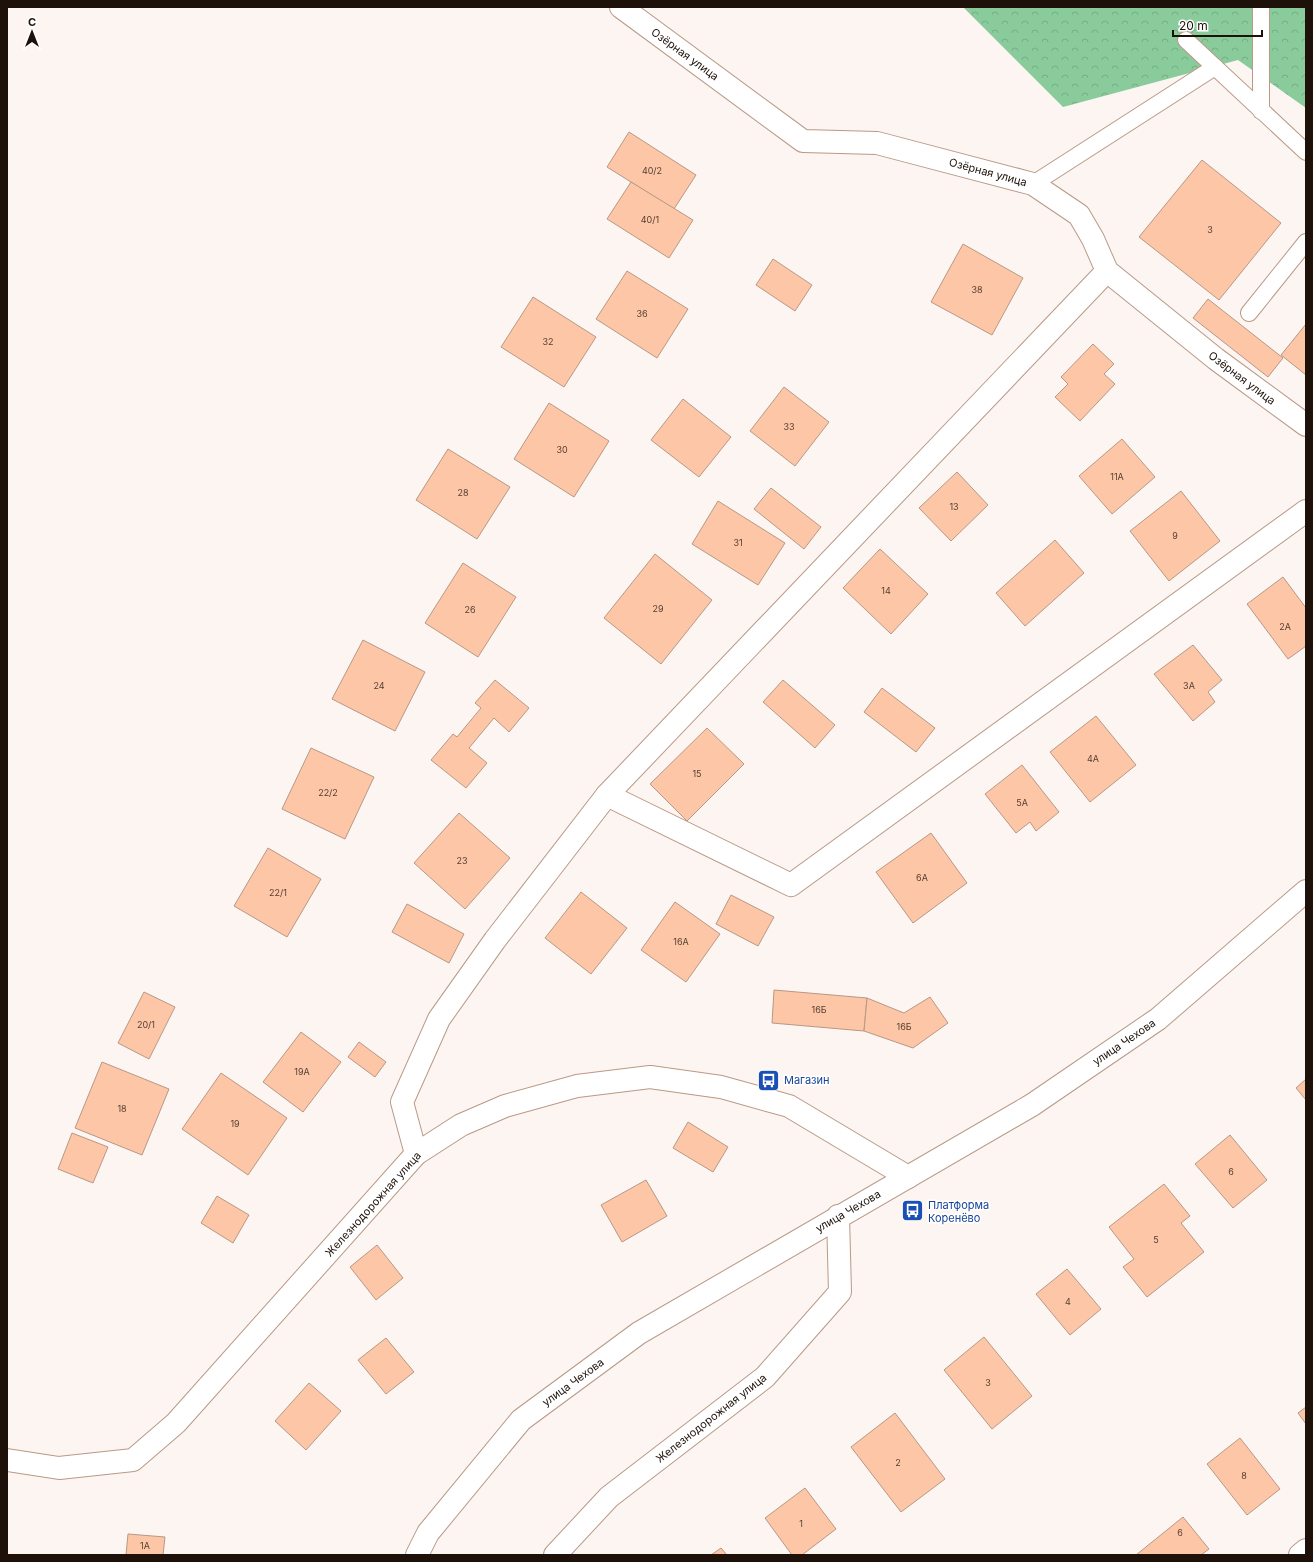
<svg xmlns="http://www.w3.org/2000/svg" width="1313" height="1562" font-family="Inter,sans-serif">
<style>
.forest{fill:url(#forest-crowns)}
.building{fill:#fdc6a7;stroke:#b89885}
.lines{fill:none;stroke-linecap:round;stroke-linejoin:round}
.service-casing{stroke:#ba9986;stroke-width:18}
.minor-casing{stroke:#ba9986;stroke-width:24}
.secondary-casing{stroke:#ba9986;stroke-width:24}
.service{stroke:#fff;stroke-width:16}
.minor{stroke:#fff;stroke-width:22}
.secondary{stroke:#fff;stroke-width:22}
.labels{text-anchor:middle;stroke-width:3;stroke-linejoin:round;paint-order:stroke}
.number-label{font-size:9px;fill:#553e31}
.street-label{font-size:11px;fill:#1d110a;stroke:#fff}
.transit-label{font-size:11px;fill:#164399;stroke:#fff;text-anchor:start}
</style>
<defs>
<pattern id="forest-crowns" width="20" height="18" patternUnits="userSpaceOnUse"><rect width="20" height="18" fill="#8acb9c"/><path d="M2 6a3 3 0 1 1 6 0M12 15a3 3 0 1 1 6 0" fill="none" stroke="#77ad85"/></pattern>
</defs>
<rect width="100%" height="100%" fill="#fcf5f1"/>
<!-- forest -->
<path class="forest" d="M963 7H1306V108L1238 60 1063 107Z"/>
<!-- building -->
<g class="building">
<path d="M629 132 696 175 674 209 607 167Z"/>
<path d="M1202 160 1281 223 1219 300 1139 237Z"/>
<path d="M631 182 693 220 669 258 607 219Z"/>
<path d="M963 244 1023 278 992 335 931 302Z"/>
<path d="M773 259 812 285 795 311 756 285Z"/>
<path d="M627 271 688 309 657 358 596 319Z"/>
<path d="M533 297 596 337 564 387 501 347Z"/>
<path d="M1208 299 1283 358 1268 377 1193 318Z"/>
<path d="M1306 324V375L1281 355Z"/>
<path d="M1093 344 1114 364 1104 374 1115 384 1080 421 1055 397 1068 384 1061 377Z"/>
<path d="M784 387 829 422 795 466 750 431Z"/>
<path d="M683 399 731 437 699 477 651 440Z"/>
<path d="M549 403 609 441 574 497 514 459Z"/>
<path d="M1122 439 1155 477 1112 514 1079 476Z"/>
<path d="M448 449 510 487 477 539 416 500Z"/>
<path d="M957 472 988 505 951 541 919 508Z"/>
<path d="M771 488 821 527 804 549 754 509Z"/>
<path d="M1181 491 1220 541 1169 581 1130 531Z"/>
<path d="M718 501 785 543 758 585 692 544Z"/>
<path d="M1055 540 1084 573 1025 626 996 593Z"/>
<path d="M880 549 928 594 891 634 843 588Z"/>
<path d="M655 554 712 600 661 664 604 618Z"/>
<path d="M463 563 516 597 478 657 425 623Z"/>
<path d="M1283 577 1306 608V646L1288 659 1247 604Z"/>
<path d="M363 640 425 672 395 731 332 699Z"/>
<path d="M1193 645 1222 680 1208 692 1215 702 1193 721 1154 674Z"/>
<path d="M495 680 529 708 509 732 494 718 469 748 487 763 466 788 431 760 453 734 457 737 481 708 475 703Z"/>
<path d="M783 680 835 725 815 748 763 702Z"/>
<path d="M882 688 935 728 916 752 864 712Z"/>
<path d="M1096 716 1136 765 1090 802 1050 752Z"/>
<path d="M707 728 744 764 687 821 650 784Z"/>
<path d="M311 748 374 777 345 839 282 809Z"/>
<path d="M1022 765 1059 812 1036 831 1030 822 1016 833 985 794Z"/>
<path d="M459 813 510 858 465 909 414 863Z"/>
<path d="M931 833 967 883 913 923 876 872Z"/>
<path d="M268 848 321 879 287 937 234 906Z"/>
<path d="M581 892 627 928 591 974 545 938Z"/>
<path d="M731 895 774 917 758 946 716 924Z"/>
<path d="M675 902 720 934 686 982 641 950Z"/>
<path d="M407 904 464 934 449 963 392 932Z"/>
<path d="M774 990 867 998 864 1031 772 1023Z"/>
<path d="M144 992 175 1007 149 1059 118 1043Z"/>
<path d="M930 997 948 1023 913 1048 864 1031 867 998 904 1013Z"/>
<path d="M301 1032 341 1062 303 1112 263 1082Z"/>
<path d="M359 1042 386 1062 375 1077 348 1057Z"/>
<path d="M102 1062 169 1089 142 1155 75 1128Z"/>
<path d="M221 1073 287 1118 248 1175 182 1129Z"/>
<path d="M1306 1079V1100L1296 1088Z"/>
<path d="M688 1122 728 1147 713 1172 673 1148Z"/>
<path d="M72 1133 108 1147 93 1183 58 1169Z"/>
<path d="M1230 1135 1267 1180 1233 1208 1195 1164Z"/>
<path d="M646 1180 667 1216 622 1242 601 1205Z"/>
<path d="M1164 1184 1190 1216 1181 1223 1204 1252 1147 1297 1123 1267 1134 1259 1109 1227Z"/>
<path d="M217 1196 249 1215 233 1243 201 1223Z"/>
<path d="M377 1245 403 1278 376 1300 350 1267Z"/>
<path d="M1067 1269 1101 1309 1070 1335 1036 1294Z"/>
<path d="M984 1337 1032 1396 992 1429 944 1370Z"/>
<path d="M386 1338 414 1372 386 1394 358 1360Z"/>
<path d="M309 1383 341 1411 306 1450 275 1421Z"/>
<path d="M1306 1407V1424L1298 1413Z"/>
<path d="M895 1413 945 1479 901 1512 851 1447Z"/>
<path d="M1240 1438 1280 1489 1247 1515 1207 1464Z"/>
<path d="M805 1488 836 1529 802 1555H792L765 1518Z"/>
<path d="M1183 1517 1209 1549 1201 1555H1136Z"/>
<path d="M128 1534 165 1537 163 1555H126Z"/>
<path d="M721 1548 727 1555H711Z"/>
</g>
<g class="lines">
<defs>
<g id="service">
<path d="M1186 40 1306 152"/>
<path d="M1261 111V7"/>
<path d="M1033 184 1215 67"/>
<path d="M1249 313 1306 242"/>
</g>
<g id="minor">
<path d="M621 7 803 141 877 143 1033 184 1079 215 1093 239 1107 271 1216 359 1306 425"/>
<path d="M607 795 791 885 1306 511"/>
<path d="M416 1154 402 1102 439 1019 495 940 607 795 1107 271"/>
<path d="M7 1460 59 1468 133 1460 176 1423 416 1154 461 1125 505 1106 577 1086 650 1077 721 1087 789 1106 908 1177"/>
<path d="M555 1555 609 1497 765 1377 840 1292 838 1216"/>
<path d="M1300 1555 1306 1550"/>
</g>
<path id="secondary" d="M417 1555 428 1533 521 1420 639 1333 1032 1105 1158 1019 1306 891"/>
</defs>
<!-- service casing -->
<use href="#service" class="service-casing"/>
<!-- minor casing -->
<use href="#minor" class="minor-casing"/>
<!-- secondary casing -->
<use href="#secondary" class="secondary-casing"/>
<!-- service -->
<use href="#service" class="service"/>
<!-- minor -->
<use href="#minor" class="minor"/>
<!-- secondary -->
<use href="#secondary" class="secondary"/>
</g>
<!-- icons -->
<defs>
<symbol id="bus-square" viewBox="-11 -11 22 22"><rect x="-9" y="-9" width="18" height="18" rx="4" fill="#1a4fb4" stroke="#fff"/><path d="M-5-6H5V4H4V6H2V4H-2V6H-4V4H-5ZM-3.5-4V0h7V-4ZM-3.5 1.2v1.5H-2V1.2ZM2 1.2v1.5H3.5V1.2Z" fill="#fff"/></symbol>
</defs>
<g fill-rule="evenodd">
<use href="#bus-square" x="756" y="1068" width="25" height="25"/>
<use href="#bus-square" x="900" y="1198" width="25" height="25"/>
</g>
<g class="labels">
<!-- number labels -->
<g class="number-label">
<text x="652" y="174">40/2</text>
<text x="650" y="223">40/1</text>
<text x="1210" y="233">3</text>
<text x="977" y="293">38</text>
<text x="642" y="317">36</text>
<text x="548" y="345">32</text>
<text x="789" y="430">33</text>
<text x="562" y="453">30</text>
<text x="1117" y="480">11А</text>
<text x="463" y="496">28</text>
<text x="954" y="510">13</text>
<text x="1175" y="539">9</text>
<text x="738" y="546">31</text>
<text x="886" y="594">14</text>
<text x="658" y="612">29</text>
<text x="470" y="613">26</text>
<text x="1285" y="630">2А</text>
<text x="379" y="689">24</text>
<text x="1189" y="689">3А</text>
<text x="1093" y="762">4А</text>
<text x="697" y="777">15</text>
<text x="328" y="796">22/2</text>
<text x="1022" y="806">5А</text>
<text x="462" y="864">23</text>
<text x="922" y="881">6А</text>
<text x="278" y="896">22/1</text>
<text x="681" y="945">16А</text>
<text x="819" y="1013">16Б</text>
<text x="146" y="1028">20/1</text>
<text x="904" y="1030">16Б</text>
<text x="302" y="1075">19А</text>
<text x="122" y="1112">18</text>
<text x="235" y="1127">19</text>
<text x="1231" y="1175">6</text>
<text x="1156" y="1243">5</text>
<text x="1068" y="1305">4</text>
<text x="988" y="1386">3</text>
<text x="898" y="1466">2</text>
<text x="1244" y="1479">8</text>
<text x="801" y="1527">1</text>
<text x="1180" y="1536">6</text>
<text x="145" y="1549">1А</text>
</g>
<!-- street labels -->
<g class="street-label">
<text transform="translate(685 54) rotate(36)" y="4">Озёрная улица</text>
<text transform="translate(988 172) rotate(15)" y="4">Озёрная улица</text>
<text transform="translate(1242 378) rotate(37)" y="4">Озёрная улица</text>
<text transform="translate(1124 1042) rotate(-34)" y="4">улица Чехова</text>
<text transform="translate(373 1204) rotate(-48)" y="4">Железнодорожная улица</text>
<text transform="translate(848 1211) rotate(-30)" y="4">улица Чехова</text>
<text transform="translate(573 1382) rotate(-36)" y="4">улица Чехова</text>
<text transform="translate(711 1418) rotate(-38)" y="4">Железнодорожная улица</text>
</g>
<!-- transit labels -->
<g class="transit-label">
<text x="784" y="1084">Магазин</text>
<text x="928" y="1209">Платформа<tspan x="928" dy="13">Коренёво</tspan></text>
</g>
</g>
<!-- border -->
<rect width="1313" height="1562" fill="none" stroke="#1d110a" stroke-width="16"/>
<!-- north arrow -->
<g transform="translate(32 32)" stroke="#ffffff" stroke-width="3" paint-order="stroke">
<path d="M0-3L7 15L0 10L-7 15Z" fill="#1d110a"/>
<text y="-6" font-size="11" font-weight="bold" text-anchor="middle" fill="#1d110a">С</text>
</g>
<!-- scale -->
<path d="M1173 30v6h89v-6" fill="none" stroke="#1d110a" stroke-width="2"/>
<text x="1179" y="30" font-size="12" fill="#1d110a" stroke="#ffffff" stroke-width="3" paint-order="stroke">20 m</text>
</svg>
